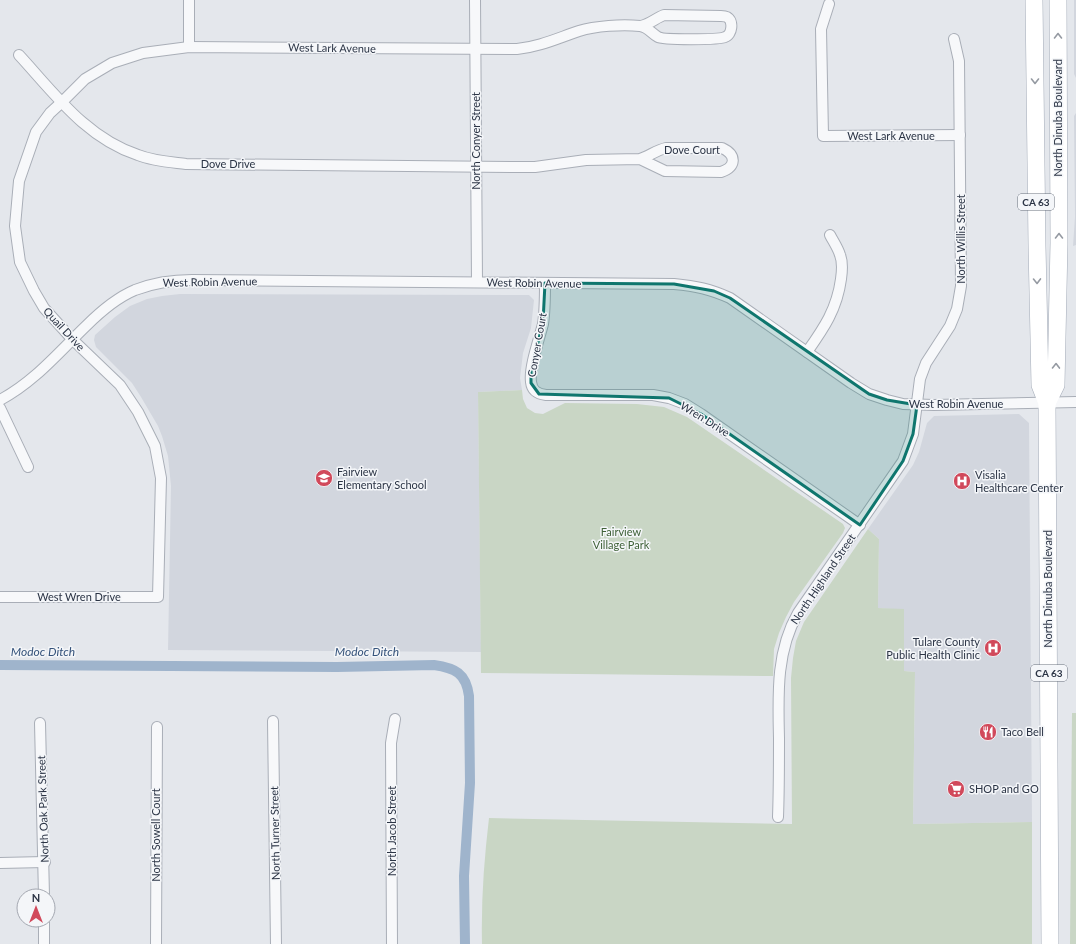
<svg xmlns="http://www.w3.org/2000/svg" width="1076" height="944" font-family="Lato,sans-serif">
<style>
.built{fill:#d2d6de}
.green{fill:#c9d6c5}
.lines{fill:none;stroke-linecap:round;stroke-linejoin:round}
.canal{stroke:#9fb4cc;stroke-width:10}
.minor-casing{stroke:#a9aeb7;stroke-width:12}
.primary-casing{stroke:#a3abb8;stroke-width:18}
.minor{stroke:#f7f8fa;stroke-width:10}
.primary{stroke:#fff;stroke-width:17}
.oneway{stroke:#959aa2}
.marked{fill:#0f766e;fill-opacity:0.2;stroke:#0f766e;stroke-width:3;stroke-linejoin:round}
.labels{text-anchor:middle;stroke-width:3;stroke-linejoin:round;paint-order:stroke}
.shield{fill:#f4f6f9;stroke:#676e7b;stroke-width:1}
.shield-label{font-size:10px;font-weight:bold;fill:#2b3445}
.street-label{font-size:11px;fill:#2b3445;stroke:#f4f6f9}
.poi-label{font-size:11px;fill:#2b3445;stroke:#f4f6f9;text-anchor:start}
.park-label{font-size:11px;fill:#3f6138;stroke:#f4f6f9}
.water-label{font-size:12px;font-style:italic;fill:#34527a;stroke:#f4f6f9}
</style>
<rect width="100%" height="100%" fill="#e4e7ec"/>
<!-- built -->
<g class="built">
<path d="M1074 0H1076V78L1074 74Z"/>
<path d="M1076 113V245L1073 246 1075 217 1074 116Z"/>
<path d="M180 294 529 295 534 300 531 328 523 353 520 378 522 390 478 392 481 652 168 650 171 486 168 456 162 436 158 426 141 397 132 383 96 347 94 340 95 335 115 317 130 306 147 299 162 296Z"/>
<path d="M1019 414 1029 423 1032 822 913 824 915 672 904 671V610L878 608 879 539 868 529 913 465 919 452 927 423 934 416Z"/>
</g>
<!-- green -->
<g class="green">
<path d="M522 390 523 399 527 408 535 413 543 414 565 403 637 404 664 407 687 417 843 524 845 528 843 533 794 602 786 617 779 633 774 649 773 676 481 673 478 392Z"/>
<path d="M868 529 879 539 878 608 904 609V671L915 672 913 824 1032 822V944H482C481 902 484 860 489 818L792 824 791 678 793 658 796 641 804 622Z"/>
<path d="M1072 713H1076V944H1070Z"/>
</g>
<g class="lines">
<!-- canal -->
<path class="canal" d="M0 665 337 667 434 665C455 668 466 673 469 696L470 783 464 876 465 944"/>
<defs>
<g id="minor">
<path d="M475 0 477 282"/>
<path d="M829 4 821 29 823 136 960 135"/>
<path d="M189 47V0"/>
<path d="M19 55C54 93 86 138 138 155 153 161 170 162 186 164L517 167H535L586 160 640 159 665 171 721 172C736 167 737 155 722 148H666C657 150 649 156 640 159"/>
<path d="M545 283C545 296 545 311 543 324 539 340 529 367 531 382 532 391 538 394 546 395H653L669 398 685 404 701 414 860 525"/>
<path d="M807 352C824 328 837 309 841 279 842 272 843 262 840 255 838 248 833 241 830 235"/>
<path d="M0 400C34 382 58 353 86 326 100 312 116 298 135 290 153 283 172 280 192 280L674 284C696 286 710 289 730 298L851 383 869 394 887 400 903 404 934 405 1076 402"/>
<path d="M0 408 28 467"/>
<path d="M0 597H158L161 478 155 446 138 412 120 385 72 339 44 308 34 291 20 262 15 226 19 181 36 132 50 113 62 102 85 79 112 63 143 53 189 47 517 49C539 47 558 38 579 31 595 26 622 24 640 26 648 27 651 33 658 37 663 40 719 40 725 37 732 35 734 21 727 17 725 16 723 16 721 16L664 15C656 18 650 24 641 26"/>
<path d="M273 721 276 944"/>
<path d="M40 723 44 896"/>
<path d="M778 817C779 791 779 764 779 738 778 695 776 651 798 613L903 461 913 434 920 379 926 363 950 326 957 309 961 286 959 61 954 39"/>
<path d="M0 863 45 862"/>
<path d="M44 944V920"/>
<path d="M156 944 157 727"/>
<path d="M392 944 391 743 395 719"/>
</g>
<g id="primary">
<path d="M1034 0 1037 246 1040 385 1047 403 1050 944"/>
<path d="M1047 403 1056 385 1059 243 1058 0"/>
</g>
</defs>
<!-- minor casing -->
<use href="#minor" class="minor-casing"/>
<!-- primary casing -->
<use href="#primary" class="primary-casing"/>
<!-- minor -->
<use href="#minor" class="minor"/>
<!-- primary -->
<use href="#primary" class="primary"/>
</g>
<!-- one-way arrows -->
<defs><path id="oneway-chevron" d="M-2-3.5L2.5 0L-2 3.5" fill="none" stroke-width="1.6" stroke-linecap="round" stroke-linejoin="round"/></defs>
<g class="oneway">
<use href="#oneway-chevron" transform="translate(1058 36) rotate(-90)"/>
<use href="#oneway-chevron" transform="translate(1035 81) rotate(90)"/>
<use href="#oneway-chevron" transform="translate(1059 236) rotate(-90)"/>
<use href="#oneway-chevron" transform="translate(1037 281) rotate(89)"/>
<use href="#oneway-chevron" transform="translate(1056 366) rotate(-89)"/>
</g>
<!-- marked area -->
<path class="marked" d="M545 283 674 284 714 291 730 298 869 394 887 400 917 405 913 434 903 461 860 525 701 414 669 398 539 394 531 383V371L543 322Z"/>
<!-- icons -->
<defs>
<symbol id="school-disc" viewBox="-11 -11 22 22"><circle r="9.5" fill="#d1495b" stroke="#f4f6f9"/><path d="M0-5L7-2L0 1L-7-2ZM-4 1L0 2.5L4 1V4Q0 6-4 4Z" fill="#fff"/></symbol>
<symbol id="hospital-disc" viewBox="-11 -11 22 22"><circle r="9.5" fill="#d1495b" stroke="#f4f6f9"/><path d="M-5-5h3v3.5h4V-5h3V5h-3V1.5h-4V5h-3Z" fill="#fff"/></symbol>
<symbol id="restaurant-disc" viewBox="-11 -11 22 22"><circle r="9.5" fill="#d1495b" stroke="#f4f6f9"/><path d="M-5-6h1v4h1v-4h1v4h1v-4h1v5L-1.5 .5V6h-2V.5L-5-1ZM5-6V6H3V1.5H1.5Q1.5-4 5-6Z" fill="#fff"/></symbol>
<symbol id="supermarket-disc" viewBox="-11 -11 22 22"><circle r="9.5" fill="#d1495b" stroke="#f4f6f9"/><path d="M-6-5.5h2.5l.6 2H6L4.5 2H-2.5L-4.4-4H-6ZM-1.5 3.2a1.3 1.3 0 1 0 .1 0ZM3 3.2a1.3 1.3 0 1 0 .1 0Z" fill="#fff"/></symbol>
</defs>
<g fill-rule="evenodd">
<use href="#school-disc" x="314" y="468" width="20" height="20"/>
<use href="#hospital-disc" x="952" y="471" width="20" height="20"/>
<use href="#hospital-disc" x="983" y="638" width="20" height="20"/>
<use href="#restaurant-disc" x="978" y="722" width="20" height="20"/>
<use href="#supermarket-disc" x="946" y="779" width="20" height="20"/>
</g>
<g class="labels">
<!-- shield labels -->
<g class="shield">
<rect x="1018" y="194" width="36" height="16" rx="3"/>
<rect x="1031" y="665" width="36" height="16" rx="3"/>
</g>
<g class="shield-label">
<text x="1036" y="206">CA 63</text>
<text x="1049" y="677">CA 63</text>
</g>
<!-- street labels -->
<g class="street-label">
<text transform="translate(332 48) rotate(1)" y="4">West Lark Avenue</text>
<text transform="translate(1058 118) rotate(-90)" y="4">North Dinuba Boulevard</text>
<text x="891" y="140">West Lark Avenue</text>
<text transform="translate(476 141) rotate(-90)" y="4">North Conyer Street</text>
<text x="692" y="154">Dove Court</text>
<text x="228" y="168">Dove Drive</text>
<text transform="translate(961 239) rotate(-90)" y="4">North Willis Street</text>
<text transform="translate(210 282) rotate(-1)" y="4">West Robin Avenue</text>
<text transform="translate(534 283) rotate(1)" y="4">West Robin Avenue</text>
<text transform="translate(64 329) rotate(47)" y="4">Quail Drive</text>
<text transform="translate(537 345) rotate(-80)" y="4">Conyer Court</text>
<text x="956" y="408">West Robin Avenue</text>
<text transform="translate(705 419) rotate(32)" y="4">Wren Drive</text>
<text transform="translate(823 579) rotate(-56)" y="4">North Highland Street</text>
<text transform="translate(1048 589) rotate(-90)" y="4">North Dinuba Boulevard</text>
<text x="79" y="601">West Wren Drive</text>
<text transform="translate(43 809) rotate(-92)" y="4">North Oak Park Street</text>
<text transform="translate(392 831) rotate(-90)" y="4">North Jacob Street</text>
<text transform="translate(275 833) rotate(-91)" y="4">North Turner Street</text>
<text transform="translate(156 835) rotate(-90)" y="4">North Sowell Court</text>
</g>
<!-- poi labels -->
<g class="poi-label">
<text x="337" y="476">Fairview<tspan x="337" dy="13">Elementary School</tspan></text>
<text x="975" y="479">Visalia<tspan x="975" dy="13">Healthcare Center</tspan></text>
<text x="980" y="646" text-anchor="end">Tulare County<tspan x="980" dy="13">Public Health Clinic</tspan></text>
<text x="1001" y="736">Taco Bell</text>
<text x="969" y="793">SHOP and GO</text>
</g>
<!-- park labels -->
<g class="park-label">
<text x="621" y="536">Fairview<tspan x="621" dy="13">Village Park</tspan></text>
</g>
<!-- water labels -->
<g class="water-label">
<text x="43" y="656">Modoc Ditch</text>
<text x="367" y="656">Modoc Ditch</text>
</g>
</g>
<!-- north arrow -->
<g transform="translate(36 908)"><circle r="19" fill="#f4f6f9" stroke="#a4a8b1"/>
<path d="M0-3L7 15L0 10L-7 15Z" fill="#d1495b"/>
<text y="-6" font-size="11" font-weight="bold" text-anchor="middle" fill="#2b3445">N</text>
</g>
</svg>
